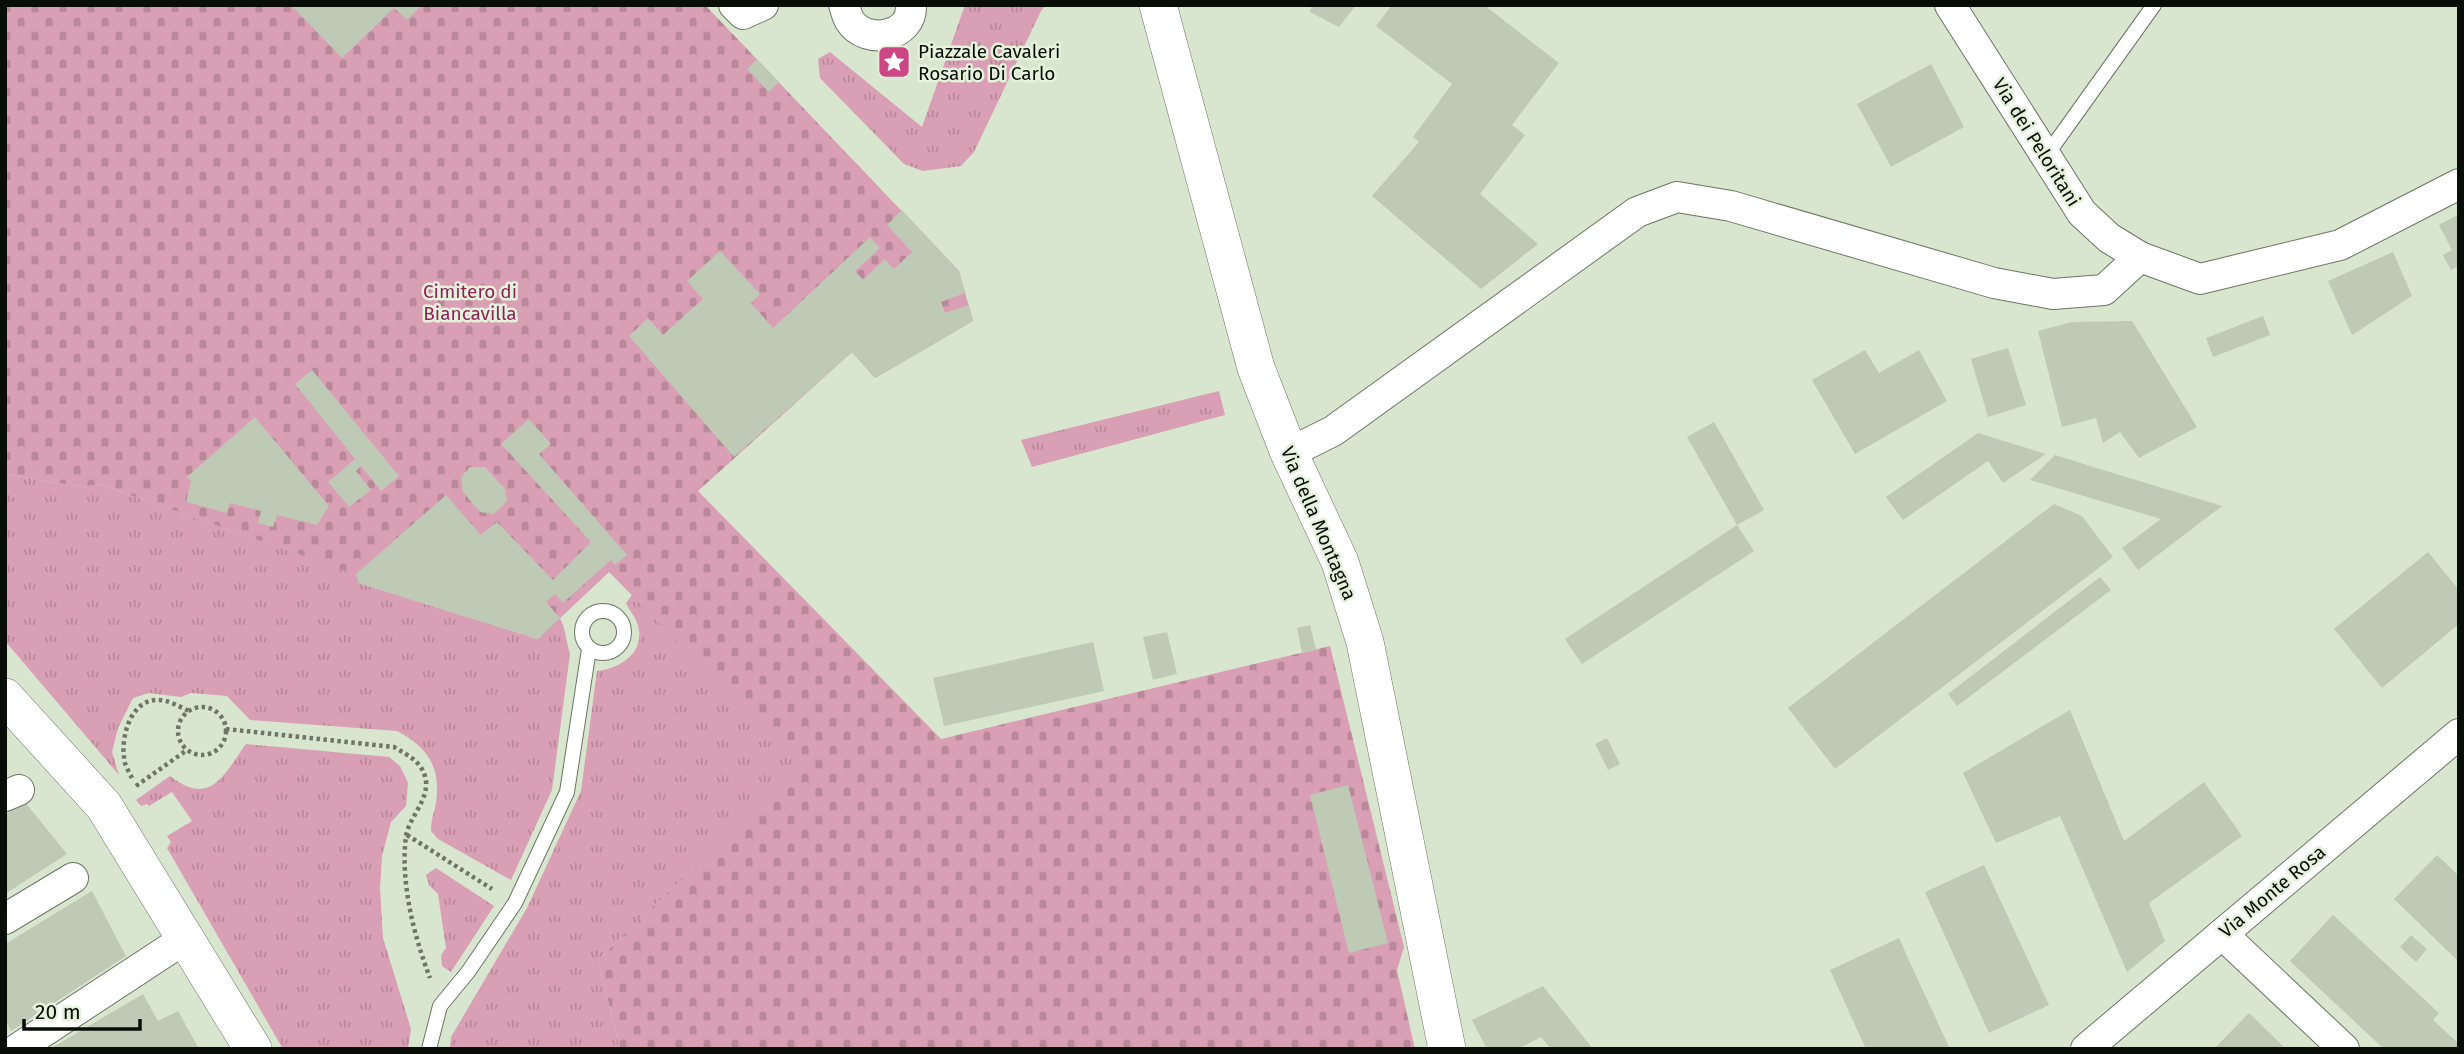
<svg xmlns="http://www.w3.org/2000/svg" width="2464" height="1054" font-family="'Fira Sans',sans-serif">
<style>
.grass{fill:url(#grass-tufts)}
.cemetery{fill:url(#cemetery-stones)}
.building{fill:#becab5}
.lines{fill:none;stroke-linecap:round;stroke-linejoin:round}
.service-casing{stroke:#6b7663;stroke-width:16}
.minor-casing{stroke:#6b7663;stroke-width:32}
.tertiary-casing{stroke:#6b7663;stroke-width:38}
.path{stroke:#6d7567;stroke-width:4.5;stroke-dasharray:3.5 3.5;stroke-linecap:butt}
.service{stroke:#fff;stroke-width:14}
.minor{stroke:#fff;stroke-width:30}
.tertiary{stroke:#fff;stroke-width:37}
.labels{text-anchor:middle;stroke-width:5;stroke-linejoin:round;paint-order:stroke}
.poi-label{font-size:19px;fill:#090d07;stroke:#e5f2dc;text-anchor:start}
.street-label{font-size:19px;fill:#090d07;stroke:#e5f2dc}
.park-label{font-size:19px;fill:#902258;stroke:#e5f2dc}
</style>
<defs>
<pattern id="grass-tufts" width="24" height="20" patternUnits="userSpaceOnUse" patternTransform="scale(1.75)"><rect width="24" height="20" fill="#d99fb4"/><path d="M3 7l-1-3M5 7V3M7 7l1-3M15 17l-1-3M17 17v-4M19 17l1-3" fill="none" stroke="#b98899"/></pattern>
<pattern id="cemetery-stones" width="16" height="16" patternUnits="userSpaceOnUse" patternTransform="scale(1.75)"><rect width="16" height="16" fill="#d99fb4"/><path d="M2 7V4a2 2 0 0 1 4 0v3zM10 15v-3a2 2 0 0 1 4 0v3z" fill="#b98899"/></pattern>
</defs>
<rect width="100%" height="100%" fill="#d8e5cf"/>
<!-- grass -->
<g class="grass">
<path d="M965 5H1046L1041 11 974 152 961 166 923 171 904 164 820 78 818 59 830 52 922 127Z"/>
<path d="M1219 391 1225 415 1032 467 1021 440Z"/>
<path d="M5 474 82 487 99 484 356 574 358 583 537 639 560 618C566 629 566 642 570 654L552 790 511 880 438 839 431 831C431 820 434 813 436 803 441 766 428 748 397 731L250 720 227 696 191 693 181 697 149 693 133 698 118 728 112 752 119 775 5 641Z"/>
<path d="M632 595 800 765 598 960 620 1049H450L451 1037 527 908 581 791 597 671C624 668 650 648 635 618 632 613 629 609 626 603Z"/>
<path d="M246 744 389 757 400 766 408 783 406 806 391 822 382 856 380 888 383 938 411 1029 408 1049H283L167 848 171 842 167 836 192 821 172 792 149 806 147 804 141 806 136 800 170 776C211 808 224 774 246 744Z"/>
<path d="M436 868 494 906 451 972 442 966 441 955 446 948 438 894 429 885 426 875Z"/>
</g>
<!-- cemetery -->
<path class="cemetery" d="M5 5H705L959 271 973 321 875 378 852 352 698 491 941 739 1330 646 1404 947 1397 970 1415 1049H620L598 960 799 765 609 572 538 639 358 583 355 574 99 484 82 487 5 474Z"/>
<!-- building -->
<g class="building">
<path d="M291 5 382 6 422 5 407 20 394 8 342 58Z"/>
<path d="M1312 5H1356L1339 27 1310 12Z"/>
<path d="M1392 5H1484L1559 63 1512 125 1525 135 1480 194 1538 244 1481 289 1372 196 1419 142 1413 137 1452 84 1376 26Z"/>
<path d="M757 59 779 82 769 92 747 69Z"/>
<path d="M1931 64 1964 127 1891 167 1857 104Z"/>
<path d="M902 210 959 271 965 293 941 302 945 313 969 305 973 321 875 378 852 352 734 457 629 336 648 318 663 335 703 299 687 281 720 251 760 294 751 303 773 328 870 237 880 248 855 271 863 280 885 259 894 269 912 252 887 225Z"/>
<path d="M2459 214V266L2451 270 2443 255 2452 250 2439 225Z"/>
<path d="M2393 252 2412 296 2352 335 2328 281Z"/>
<path d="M2263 316 2270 335 2213 357 2206 338Z"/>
<path d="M2132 321 2197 427 2139 458 2120 432 2103 443 2096 418 2062 427 2038 331 2072 322Z"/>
<path d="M2008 348 2026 405 1988 417 1971 359Z"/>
<path d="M1865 350 1879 373 1919 350 1947 401 1855 454 1812 380Z"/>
<path d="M312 370 399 476 381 491 361 466 356 471 371 490 349 507 328 482 355 459 295 384Z"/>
<path d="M255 417 329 506 317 525 277 515 273 527 258 523 261 511 230 503 227 513 186 502 191 481 187 477Z"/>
<path d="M529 419 551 444 539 454 627 555 615 565 611 560 563 603 555 594 546 602 560 618 538 639 358 583 356 574 446 495 481 535 497 522 553 580 591 542 501 444Z"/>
<path d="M1714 422 1764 510 1737 525 1687 437Z"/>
<path d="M1978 433 2046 454 2003 483 1988 461 1903 520 1886 497Z"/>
<path d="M2055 455 2103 470 2222 506 2138 570 2122 548 2161 519 2030 480Z"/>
<path d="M470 467H485L505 489 507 501 494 514 480 512 463 492 461 477Z"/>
<path d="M2054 504 2082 516 2113 557 1835 769 1788 708Z"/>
<path d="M1737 525 1754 551 1582 664 1565 639Z"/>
<path d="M2428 552 2459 590V624L2382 688 2334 629Z"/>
<path d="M2100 577 2111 590 1957 706 1948 694Z"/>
<path d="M1310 625 1316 650 1302 653 1297 628Z"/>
<path d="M1167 632 1177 674 1153 680 1143 637Z"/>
<path d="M1093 642 1104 691 944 726 933 678Z"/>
<path d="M2070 710 2124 841 2204 782 2242 836 2149 903 2165 941 2127 972 2060 816 1996 843 1963 773Z"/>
<path d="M1607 738 1620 764 1608 770 1595 744Z"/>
<path d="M1348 785 1388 943 1349 953 1310 795Z"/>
<path d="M24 801 67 854 5 894V810Z"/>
<path d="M2437 855 2459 876V962L2394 899Z"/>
<path d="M1984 865 2049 1005 1989 1033 1925 892Z"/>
<path d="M92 891 126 956 11 1031 5 1019V944Z"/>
<path d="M2333 915 2439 1013 2433 1020 2459 1044V1049H2384L2290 961Z"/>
<path d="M2411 935 2427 949 2416 962 2400 947Z"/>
<path d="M1899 938 1912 967 1950 1049H1866L1830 970Z"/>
<path d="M1543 986 1593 1049H1551L1541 1037 1518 1049H1487L1472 1020Z"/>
<path d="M143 994 158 1021 178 1011 199 1049H50Z"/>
<path d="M2249 1013 2286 1049H2214Z"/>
</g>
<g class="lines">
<defs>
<g id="service">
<path d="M2046 156 2154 5"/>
<circle cx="603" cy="632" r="21"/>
<path d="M429 1049 440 1006 468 972 515 903 567 792 589 649"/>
</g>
<g id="minor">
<path d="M734 5 743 14 763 5"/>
<path d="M844 5C846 10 847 17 850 21 866 46 913 37 911 5"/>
<path d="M1950 5 2082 213 2109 238 2140 257 2200 279 2340 245 2459 184"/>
<path d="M1289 453 1333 431 1637 212 1677 197 1731 206 1994 283 2053 294 2104 290 2140 257"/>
<path d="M5 796 19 790"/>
<path d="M5 919 73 878"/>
<path d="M2222 934 2344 1049"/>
<path d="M17 1049 186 938"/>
<path d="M2086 1049 2459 734"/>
</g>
<g id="tertiary">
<path d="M1158 5 1256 368 1289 453 1340 562 1365 642 1447 1049"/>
<path d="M5 697 104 806 253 1049"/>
</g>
</defs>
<!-- service casing -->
<use href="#service" class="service-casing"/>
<!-- minor casing -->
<use href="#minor" class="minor-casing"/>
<!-- tertiary casing -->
<use href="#tertiary" class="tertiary-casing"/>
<!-- path -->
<g class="path">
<circle cx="202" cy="731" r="24"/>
<path d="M226 729 394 747C409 756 423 762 426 781 428 801 409 818 406 836 400 882 414 936 430 978"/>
<path d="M132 778C129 772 124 764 124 757 121 736 131 700 157 700 167 699 180 707 189 711"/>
<path d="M136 786 187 750"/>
<path d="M407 835 492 889"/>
</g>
<!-- service -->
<use href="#service" class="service"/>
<!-- minor -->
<use href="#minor" class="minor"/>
<!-- tertiary -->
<use href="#tertiary" class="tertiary"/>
</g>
<!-- icons -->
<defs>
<symbol id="sight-square" viewBox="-11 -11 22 22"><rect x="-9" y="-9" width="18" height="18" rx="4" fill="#cd4684" stroke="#e5f2dc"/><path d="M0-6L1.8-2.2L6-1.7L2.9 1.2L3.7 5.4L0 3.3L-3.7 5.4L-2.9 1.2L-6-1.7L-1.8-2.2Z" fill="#fff"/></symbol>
</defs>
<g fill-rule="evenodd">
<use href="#sight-square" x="875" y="43" width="38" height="38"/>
</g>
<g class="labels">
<!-- poi labels -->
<g class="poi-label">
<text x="918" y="58">Piazzale Cavaleri<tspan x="918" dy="22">Rosario Di Carlo</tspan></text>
</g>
<!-- street labels -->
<g class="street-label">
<text transform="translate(2037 142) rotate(58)" y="7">Via dei Peloritani</text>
<text transform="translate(1319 523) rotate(67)" y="7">Via della Montagna</text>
<text transform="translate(2272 891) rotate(-40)" y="7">Via Monte Rosa</text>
</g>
<!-- park labels -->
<g class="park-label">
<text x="470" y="298">Cimitero di<tspan x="470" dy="22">Biancavilla</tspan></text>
</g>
</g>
<!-- border -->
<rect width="2464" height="1054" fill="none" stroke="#090d07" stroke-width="14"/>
<!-- scale -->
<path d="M24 1019v10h116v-10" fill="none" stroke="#090d07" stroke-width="3.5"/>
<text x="35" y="1019" font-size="21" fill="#090d07" stroke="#e5f2dc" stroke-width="5" paint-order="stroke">20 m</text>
</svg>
